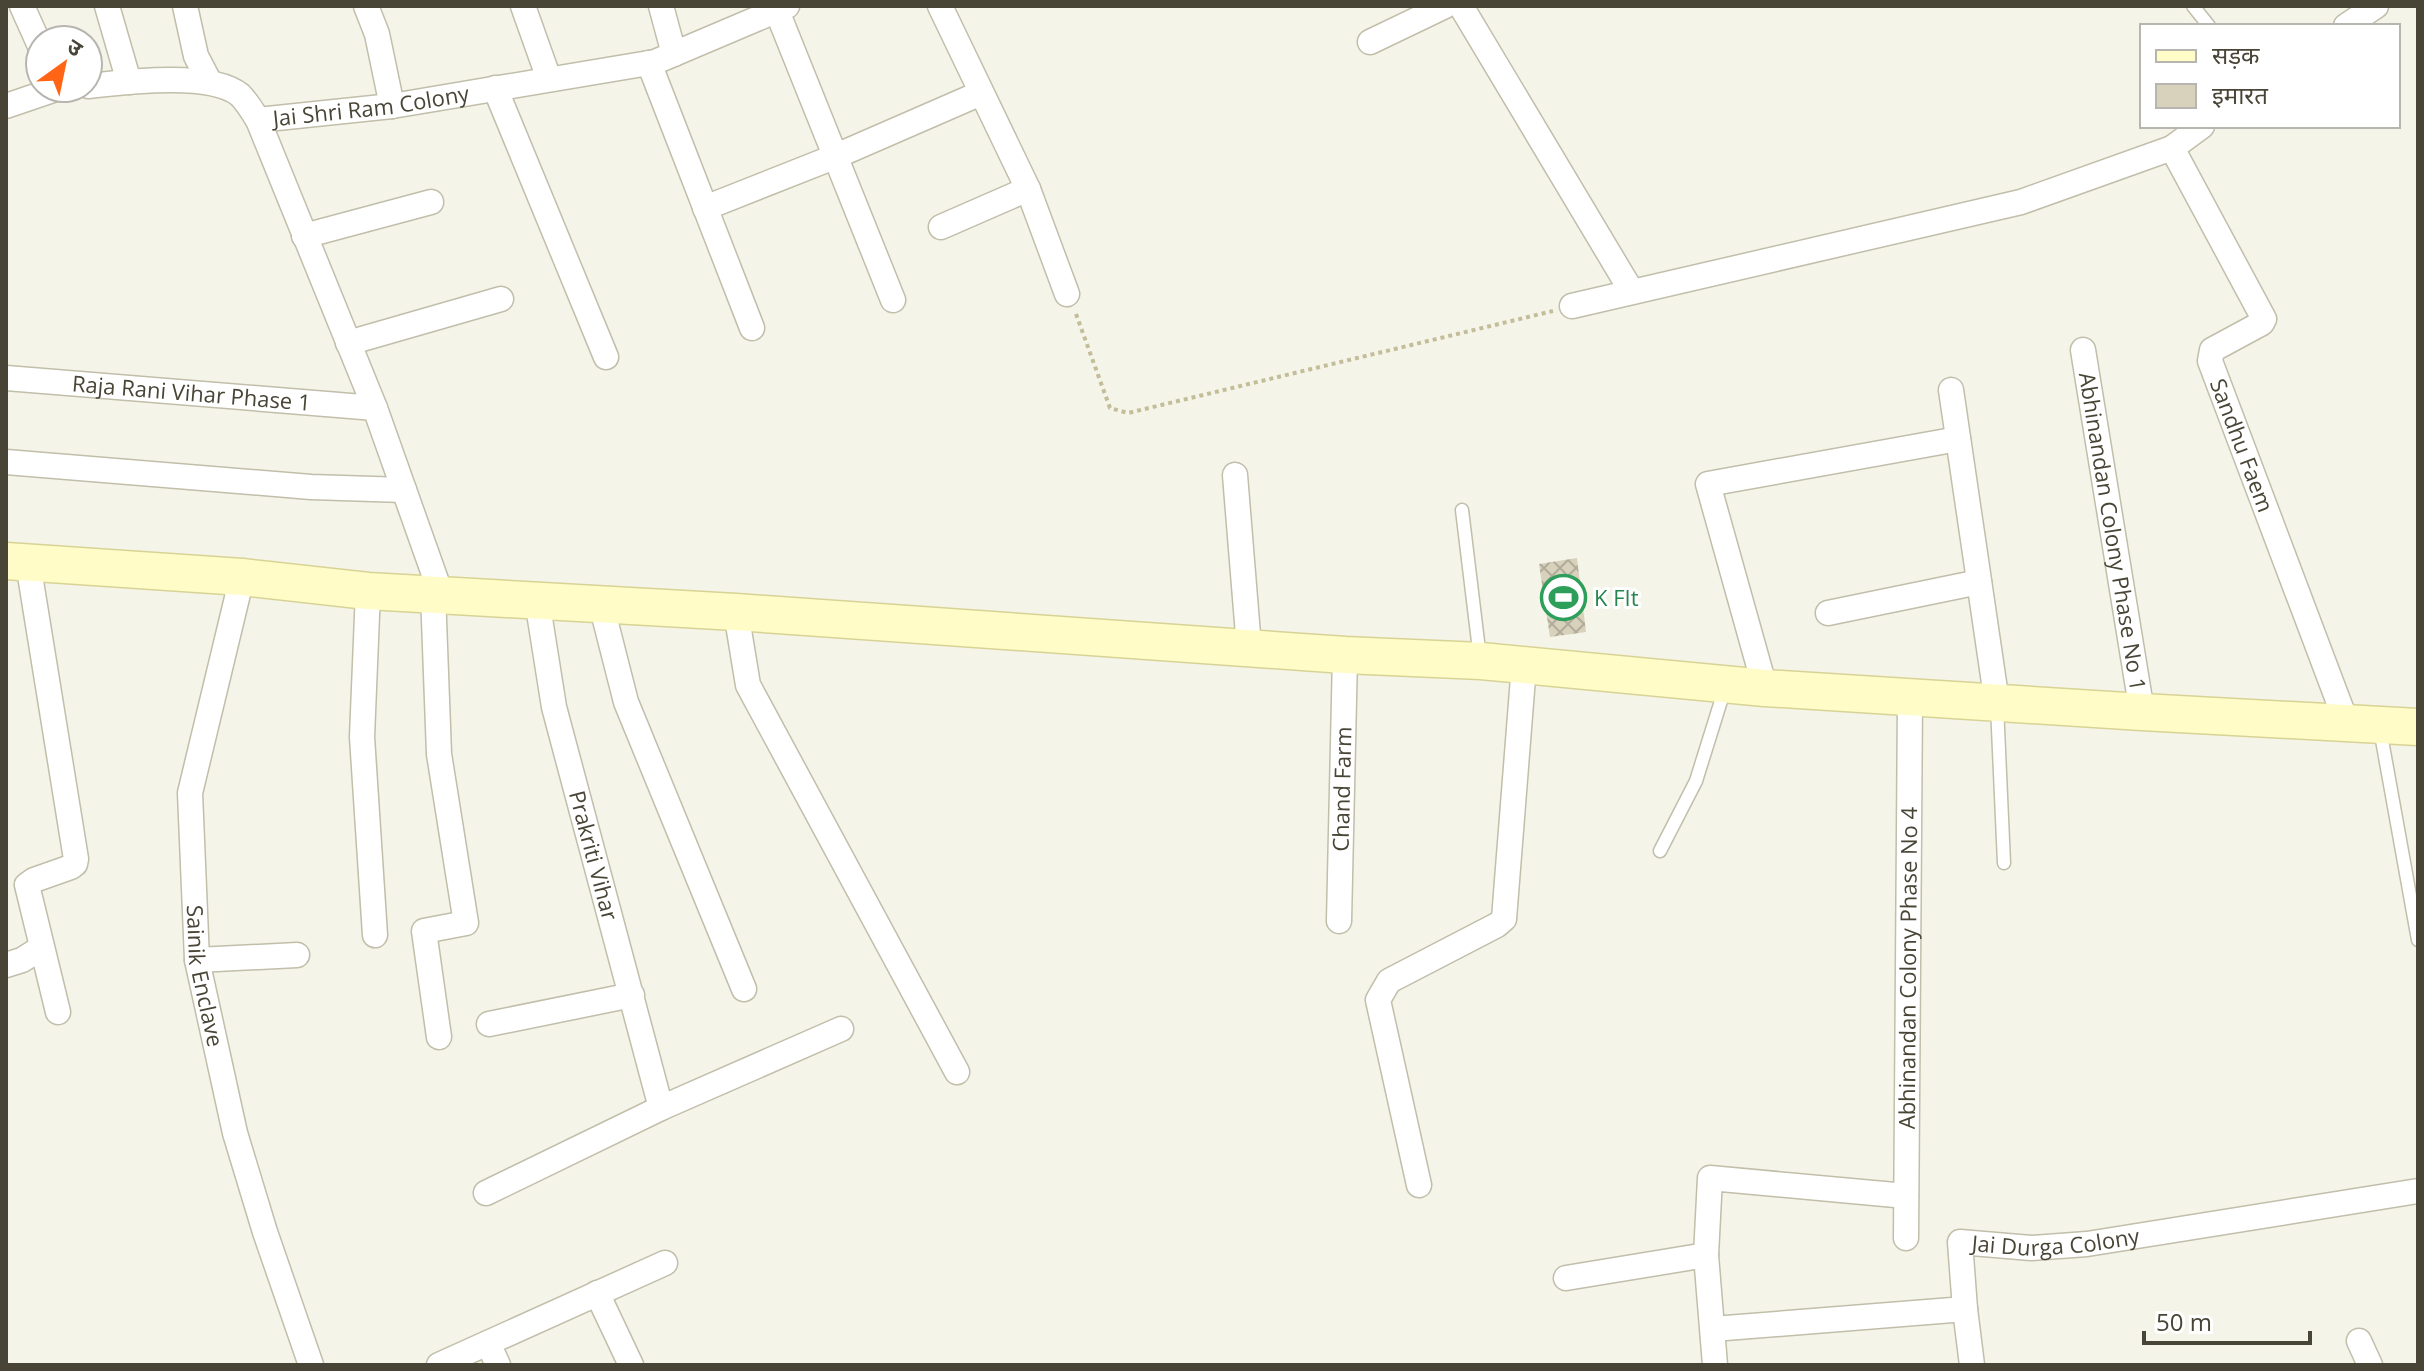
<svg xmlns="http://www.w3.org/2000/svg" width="2424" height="1371" font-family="'Open Sans','Noto Sans Devanagari',sans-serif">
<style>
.building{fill:url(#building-cross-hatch)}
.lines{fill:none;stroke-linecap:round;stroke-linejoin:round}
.lane-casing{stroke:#c1beaa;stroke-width:15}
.street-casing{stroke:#c1beaa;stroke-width:27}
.secondary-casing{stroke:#d8d395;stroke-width:39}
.path{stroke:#c4bd9a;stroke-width:4;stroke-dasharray:4 4;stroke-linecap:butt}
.lane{stroke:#fff;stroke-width:12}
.street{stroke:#fff;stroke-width:24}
.secondary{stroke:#fffcc8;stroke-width:36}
.labels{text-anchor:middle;stroke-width:6;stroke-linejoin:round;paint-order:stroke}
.street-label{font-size:22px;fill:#494536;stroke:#fff}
.leisure-label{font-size:22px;fill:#27864d;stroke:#fff;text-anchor:start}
</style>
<defs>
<pattern id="building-cross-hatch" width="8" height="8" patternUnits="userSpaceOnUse" patternTransform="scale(2)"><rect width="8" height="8" fill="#d8d2bc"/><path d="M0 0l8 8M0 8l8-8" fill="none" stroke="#b1ac9a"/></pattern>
</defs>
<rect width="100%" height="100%" fill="#f5f4e8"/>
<!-- building -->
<path class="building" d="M1577 558 1586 632 1550 637 1539 564Z"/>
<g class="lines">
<defs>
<g id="lane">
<path d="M2193 6 2209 26"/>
<path d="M1462 510 1480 658"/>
<path d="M1997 706 2004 863"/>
<path d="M2380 729 2418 940"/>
<path d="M1660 851 1696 781 1725 688"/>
</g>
<g id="street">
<path d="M22 6 40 46"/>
<path d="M107 6 129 82"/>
<path d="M185 6 196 56 209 81"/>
<path d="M366 6 377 34 392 106"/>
<path d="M523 6 549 79"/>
<path d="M661 6 674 54"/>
<path d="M940 6 1028 189 1067 294"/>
<path d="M1461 6 1632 292"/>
<path d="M777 11 893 300"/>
<path d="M2346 26 2376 6"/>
<path d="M1370 42 1445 6"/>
<path d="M649 63 752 328"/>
<path d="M88 86C125 82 211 71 240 95 247 102 253 112 258 120"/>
<path d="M495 88 606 357"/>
<path d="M6 106 59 88"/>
<path id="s1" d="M2202 126 2172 148 2264 319 2262 323 2212 350 2210 361 2347 724"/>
<path d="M705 208 834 157 981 93"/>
<path d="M941 227 1028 189"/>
<path d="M304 236 431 202"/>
<path d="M1572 306 2021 202 2172 148"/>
<path d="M348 343 501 299"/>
<path id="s2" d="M2083 350 2142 712"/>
<path id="s3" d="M6 378 375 408"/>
<path d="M1951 390 1997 703"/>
<path d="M6 462 311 487 404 490"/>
<path d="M1235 475 1249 647"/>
<path d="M28 563 76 859 75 864 71 867 34 880 27 885 58 1012"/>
<path id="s4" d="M242 577 190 793 197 960 235 1133 265 1232 311 1365"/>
<path d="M368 591 362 737 375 935"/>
<path d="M433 593 439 754 466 923 424 931 439 1037"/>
<path id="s5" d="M441 594 375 408 258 120 392 106 655 62 787 6"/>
<path id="s6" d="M537 600 554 707 661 1108"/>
<path d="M601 604 626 702 744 989"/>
<path d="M736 612 748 685 957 1072"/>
<path d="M1828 613 1979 582"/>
<path d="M1765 688 1708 484 1958 439"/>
<path id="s7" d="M1339 921 1345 655"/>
<path d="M197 960 297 955"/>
<path d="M6 965 22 960 41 948"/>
<path d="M489 1024 632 995"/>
<path d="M1419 1185 1378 1000 1389 981 1497 925 1504 919 1524 665"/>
<path d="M486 1193 661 1108 841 1029"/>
<path id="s8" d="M1906 1238 1910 698"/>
<path d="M1706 1255 1710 1178 1906 1196"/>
<path d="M1566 1278 1706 1255 1715 1365"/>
<path d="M597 1293 631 1365"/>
<path d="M1965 1309 1972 1365"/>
<path id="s9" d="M1713 1329 1965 1309 1960 1242 2031 1248 2087 1244 2418 1191"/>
<path d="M2359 1341 2370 1365"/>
<path d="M488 1343 498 1365"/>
<path d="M439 1365 665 1263"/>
</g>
<path id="secondary" d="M6 561 242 577 368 591 736 612 1345 655 1481 661 1765 688 2142 712 2418 727"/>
</defs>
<!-- lane casing -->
<use href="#lane" class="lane-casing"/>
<!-- street casing -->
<use href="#street" class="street-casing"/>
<!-- secondary casing -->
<use href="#secondary" class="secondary-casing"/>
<!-- path -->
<path class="path" d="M1076 314 1110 408 1128 413 1553 311"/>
<!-- lane -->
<use href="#lane" class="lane"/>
<!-- street -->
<use href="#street" class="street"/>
<!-- secondary -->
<use href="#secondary" class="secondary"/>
</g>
<!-- icons -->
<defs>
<symbol id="stadium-ring" viewBox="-11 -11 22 22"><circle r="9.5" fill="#fff" stroke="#2e9e5b" stroke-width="1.5"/><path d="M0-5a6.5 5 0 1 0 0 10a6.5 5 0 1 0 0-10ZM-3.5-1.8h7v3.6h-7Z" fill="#2e9e5b"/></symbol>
</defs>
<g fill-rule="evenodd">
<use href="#stadium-ring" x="1538" y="572" width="51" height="51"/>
</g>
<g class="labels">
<!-- street labels -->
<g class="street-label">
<text dy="8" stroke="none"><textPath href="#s5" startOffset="622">Jai Shri Ram Colony</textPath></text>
<text dy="8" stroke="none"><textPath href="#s3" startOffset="186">Raja Rani Vihar Phase 1</textPath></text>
<text dy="8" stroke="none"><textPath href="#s1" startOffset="394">Sandhu Faem</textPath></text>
<text dy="8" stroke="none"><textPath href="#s2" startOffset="184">Abhinandan Colony Phase No 1</textPath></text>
<text dy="8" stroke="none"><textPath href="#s7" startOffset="132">Chand Farm</textPath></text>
<text dy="8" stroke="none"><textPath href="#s6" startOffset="262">Prakriti Vihar</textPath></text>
<text dy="8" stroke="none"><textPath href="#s8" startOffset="270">Abhinandan Colony Phase No 4</textPath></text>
<text dy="8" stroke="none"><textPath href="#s4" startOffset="406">Sainik Enclave</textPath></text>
<text dy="8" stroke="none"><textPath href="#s9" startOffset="416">Jai Durga Colony</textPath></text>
</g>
<!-- leisure labels -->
<g class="leisure-label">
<text x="1594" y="606">K FIt</text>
</g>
</g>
<!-- border -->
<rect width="2424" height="1371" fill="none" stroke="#494536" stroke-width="16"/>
<!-- legend -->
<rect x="2140" y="24" width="260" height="104" fill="#ffffff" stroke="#b6b5af" stroke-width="2"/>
<rect x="2156" y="50" width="40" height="12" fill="#fffcc8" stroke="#b6b5af" stroke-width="2"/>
<text x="2212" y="64" font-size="24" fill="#494536">सड़क</text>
<rect x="2156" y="84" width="40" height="24" fill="#d8d2bc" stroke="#b6b5af" stroke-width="2"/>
<text x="2212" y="104" font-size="24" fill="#494536">इमारत</text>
<!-- north arrow -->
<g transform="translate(64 64) rotate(33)"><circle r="38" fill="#ffffff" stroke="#b6b5af" stroke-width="2"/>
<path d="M0-6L14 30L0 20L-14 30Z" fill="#ff6515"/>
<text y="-12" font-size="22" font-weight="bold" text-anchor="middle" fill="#494536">उ</text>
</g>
<!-- scale -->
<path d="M2144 1331v12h166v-12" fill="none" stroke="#494536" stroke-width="4"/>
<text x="2156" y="1331" font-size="24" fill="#494536" stroke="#ffffff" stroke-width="6" paint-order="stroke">50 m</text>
</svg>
